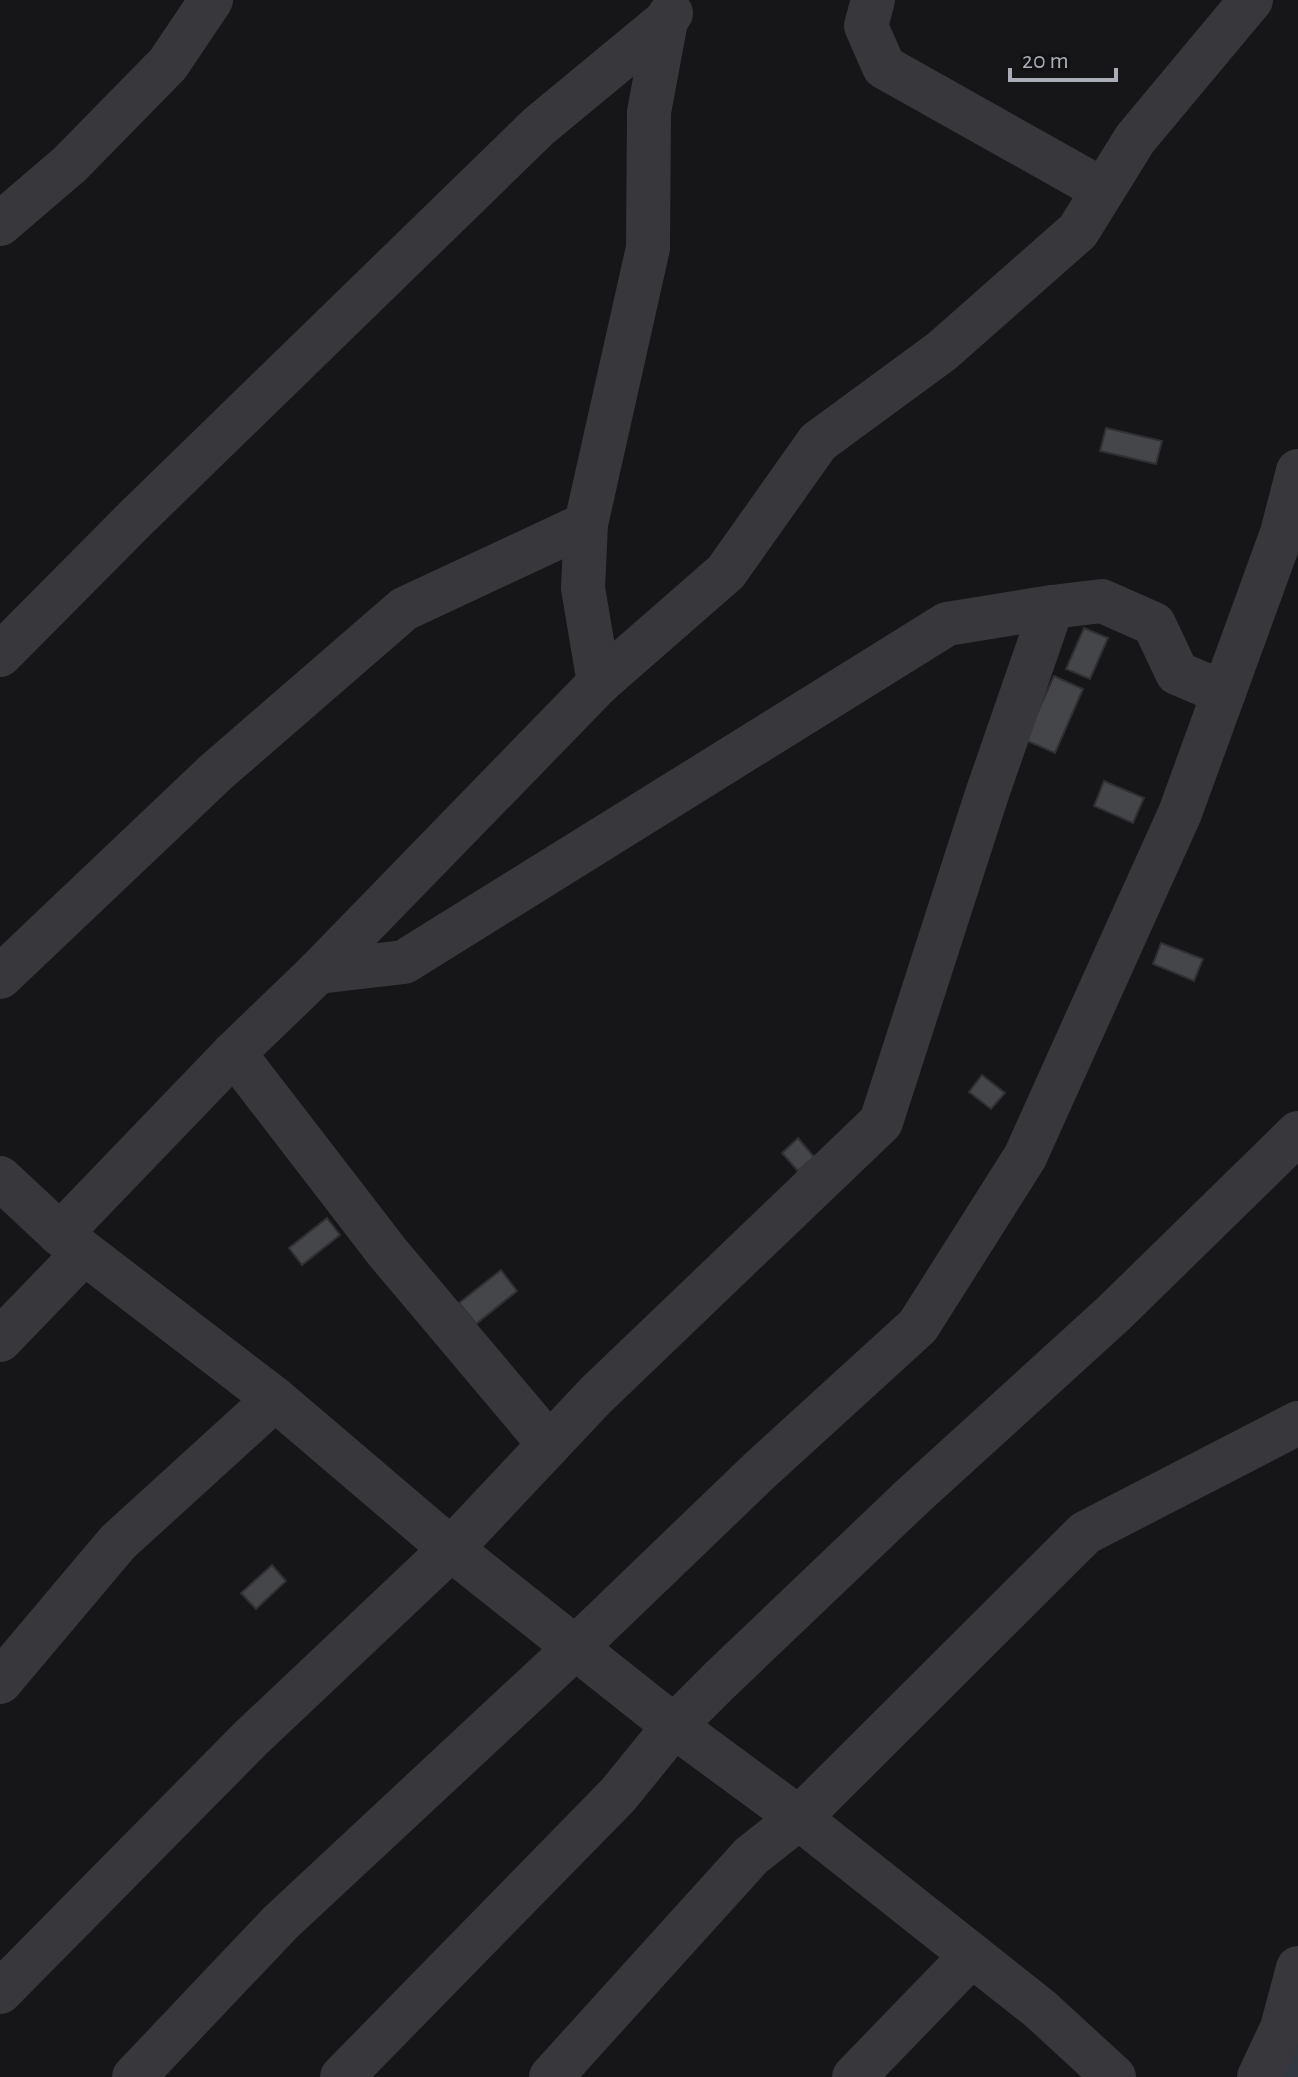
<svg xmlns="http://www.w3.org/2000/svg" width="1298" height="2077" font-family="'Alegreya Sans',sans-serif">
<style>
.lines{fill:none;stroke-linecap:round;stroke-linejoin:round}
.river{stroke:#31383f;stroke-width:64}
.building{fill:#45464a;stroke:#303034;stroke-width:2}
.minor{stroke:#38383c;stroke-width:44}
</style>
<rect width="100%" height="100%" fill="#161618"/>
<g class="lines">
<!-- river -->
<path class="river" d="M1294 2077 1298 2067"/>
</g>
<!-- building -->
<g class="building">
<path d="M1106 428 1162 441 1156 464 1100 451Z"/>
<path d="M1084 628 1108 638 1090 679 1066 669Z"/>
<path d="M1054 676 1083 689 1055 753 1025 740Z"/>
<path d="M1104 781 1144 798 1133 823 1094 806Z"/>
<path d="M1161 943 1203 959 1194 981 1153 964Z"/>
<path d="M982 1075 1005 1093 991 1109 969 1092Z"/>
<path d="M798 1138 814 1157 798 1171 782 1153Z"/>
<path d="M327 1218 340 1235 302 1265 289 1248Z"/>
<path d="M501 1270 517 1291 476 1324 459 1303Z"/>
<path d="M272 1565 286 1581 256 1609 241 1593Z"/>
</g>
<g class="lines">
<!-- minor -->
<g class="minor">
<path d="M873 0 866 26 884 67 1103 190"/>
<path d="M0 224 70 164 168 64 211 0"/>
<path d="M0 655 135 519 539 126 666 21"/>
<path d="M599 683 583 588 586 524 648 248 649 112 666 21 671 13"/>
<path d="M318 972 404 962 947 624 1052 607 1102 601 1154 624 1177 673 1224 693"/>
<path d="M0 977 216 772 404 609 586 524"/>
<path d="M234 1053 388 1253 549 1444"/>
<path d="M0 1178 60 1234 275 1399 451 1549 674 1726 799 1818 1040 2009 1114 2077"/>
<path d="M60 1234 234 1053 318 972 599 683 726 572 818 442 942 351 1078 231 1135 139 1251 0"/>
<path d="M0 1340 84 1253"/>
<path d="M0 1682 118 1542 275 1399"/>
<path d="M0 1992 251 1738 451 1549 596 1395 881 1122 987 794 1052 607"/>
<path d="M134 2077 280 1923 575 1648 758 1472 918 1326 1025 1157 1180 813 1282 533 1298 471"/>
<path d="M342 2077 618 1795 674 1726 720 1680 913 1496 1114 1313 1298 1133"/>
<path d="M551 2077 751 1856 799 1818 1085 1533 1298 1423"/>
<path d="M854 2077 972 1955"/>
<path d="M1259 2077 1282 2028 1298 1968"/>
</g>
</g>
<!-- scale -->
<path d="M1010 68v12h106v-12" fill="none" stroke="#aaadb6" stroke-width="4"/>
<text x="1022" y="68" font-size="24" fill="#aaadb6" stroke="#111113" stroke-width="6" paint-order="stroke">20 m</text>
</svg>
